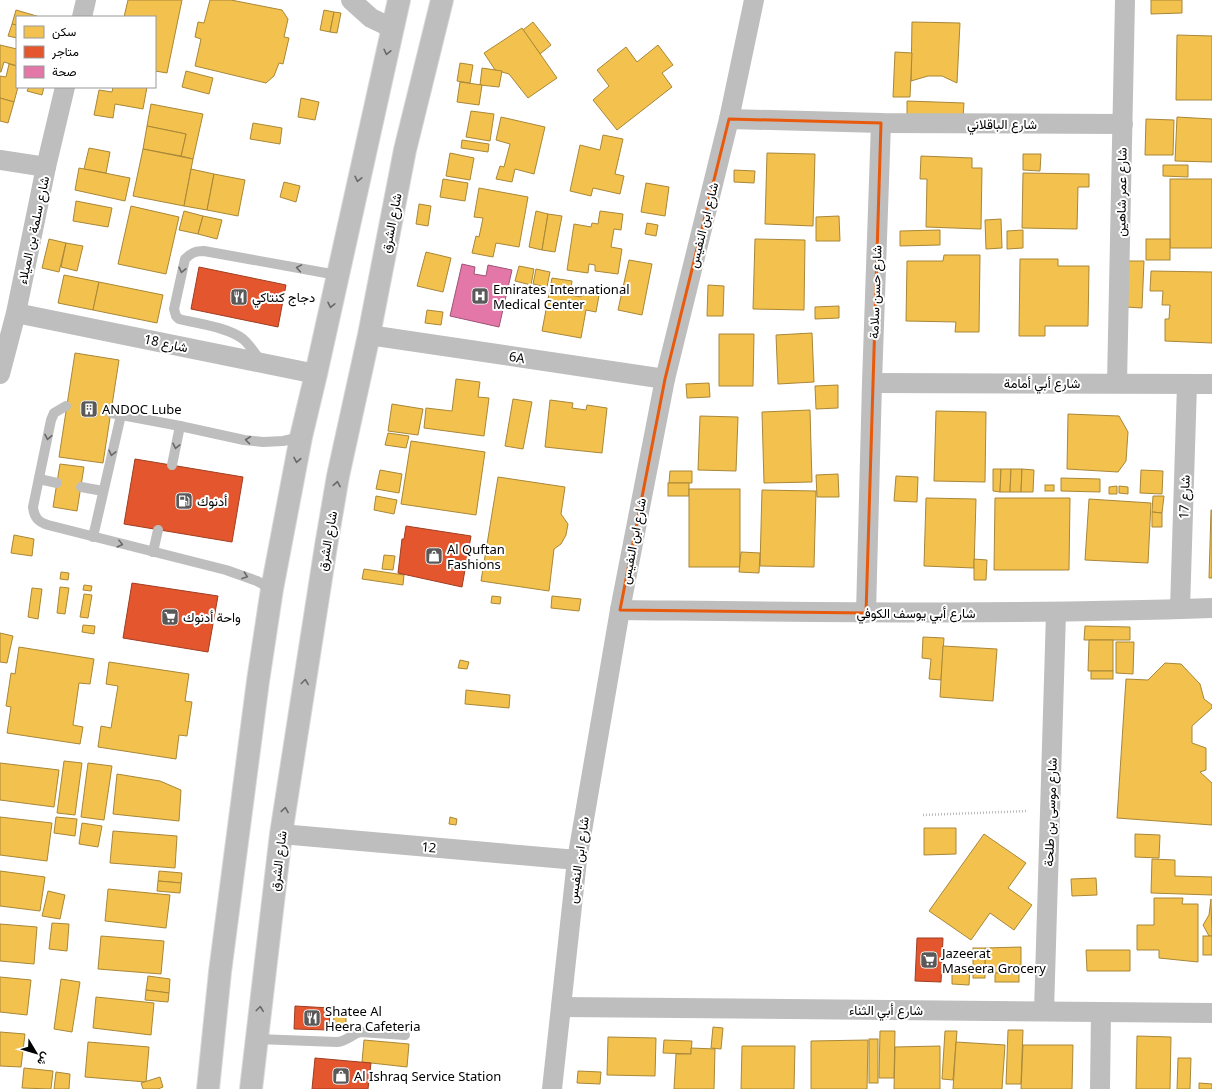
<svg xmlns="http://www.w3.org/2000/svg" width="1212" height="1089" font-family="'Noto Sans',Vazirmatn,sans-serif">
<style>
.homes{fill:#f2c14e;stroke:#a98737}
.shops{fill:#e4572e;stroke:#a03d20}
.health{fill:#e377a8;stroke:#9f5376}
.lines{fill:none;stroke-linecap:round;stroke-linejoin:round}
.primary-casing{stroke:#dbdbdb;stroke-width:24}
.path{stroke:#b9b9b9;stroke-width:2.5;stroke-dasharray:1 2;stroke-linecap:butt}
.service{stroke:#bebebe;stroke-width:10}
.minor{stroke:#bebebe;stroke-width:20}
.primary{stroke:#bebebe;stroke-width:22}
.oneway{stroke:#686868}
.marked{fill:none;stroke:#e8590c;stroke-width:3;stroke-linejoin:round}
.labels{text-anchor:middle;stroke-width:4;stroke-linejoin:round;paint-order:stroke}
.street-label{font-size:13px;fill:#000;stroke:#fff}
.poi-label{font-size:13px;fill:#000;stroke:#fff;text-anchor:start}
</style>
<rect width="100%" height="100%" fill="#fff"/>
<!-- homes -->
<g class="homes">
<path d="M128 0H182L167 73 155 71V17H124Z"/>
<path d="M210 0H231L282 10 288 19 284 37 289 38 283 64 279 63 274 76 266 83 195 66 201 39 195 37 198 22 204 23Z"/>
<path d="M1151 0H1182V13L1151 14Z"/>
<path d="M16 10 40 17H17V25L12 24Z"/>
<path d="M324 10 334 12 330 32 320 30Z"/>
<path d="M334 12 341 13 337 33 330 32Z"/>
<path d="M533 22 551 45 540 54 523 30Z"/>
<path d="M912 22 960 23 957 83 942 76H928L911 81Z"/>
<path d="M12 24 17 25V38L8 36Z"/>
<path d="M522 28 557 78 528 98 509 74 495 70 484 53Z"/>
<path d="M1177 35 1212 36V100H1176Z"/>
<path d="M0 45 17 49V66L4 62 1 72H0Z"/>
<path d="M658 45 673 65 662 73 672 87 617 130 593 100 609 86 597 70 626 47 637 62Z"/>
<path d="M895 52 912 53 910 97H893Z"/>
<path d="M460 63 473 65 470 83 457 81Z"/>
<path d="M9 64 17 66 18 87 14 102 0 98V76L6 77Z"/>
<path d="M482 68 502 71 499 87 480 85Z"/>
<path d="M186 71 213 78 209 94 182 87Z"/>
<path d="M460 82 482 85 479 105 457 102Z"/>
<path d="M29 87H44L42 95 27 91Z"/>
<path d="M113 87H147L143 109 115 104 113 118 94 115 99 90 112 92Z"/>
<path d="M0 98 14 102 8 123 0 121Z"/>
<path d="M301 98 319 102 315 120 298 117Z"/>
<path d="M907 101 964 103 963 117 907 116Z"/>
<path d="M151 104 203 114 193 159 181 156 186 134 147 126Z"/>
<path d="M471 111 494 114 490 141 466 137Z"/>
<path d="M501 117 545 127 534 174 515 169 512 182 496 179 500 166 504 167 510 144 496 140Z"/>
<path d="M1177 117 1212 119V162L1175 161Z"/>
<path d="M1146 119 1174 120 1173 155H1145Z"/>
<path d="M253 123 282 128 280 144 250 139Z"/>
<path d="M147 126 186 134 181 156 143 149Z"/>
<path d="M603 135 623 139 615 174 624 176 620 194 593 188 591 196 570 191 580 145 600 150Z"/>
<path d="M462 140 489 144 488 152 461 148Z"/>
<path d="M89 148 110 152 106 173 84 169Z"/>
<path d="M143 149 193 159 184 206 133 196Z"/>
<path d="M450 153 474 158 470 180 446 176Z"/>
<path d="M767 153 815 154 813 226 765 224Z"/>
<path d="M1023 154H1041L1040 171 1023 170Z"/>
<path d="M921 156 972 158V168H982L981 229 926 227 927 179H920Z"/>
<path d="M1163 165H1188V177L1163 176Z"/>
<path d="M79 168 130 178 125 201 75 190Z"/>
<path d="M191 169 214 174 207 210 184 206Z"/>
<path d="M734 170 755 171 754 183 734 182Z"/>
<path d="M1023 173 1089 174V187H1078L1077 229 1022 228Z"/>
<path d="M214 174 245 180 238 216 207 210Z"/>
<path d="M443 179 468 183 465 201 440 197Z"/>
<rect x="1170" y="179" width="42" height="69"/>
<path d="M284 182 300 186 296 202 280 197Z"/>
<path d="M646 183 669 187 665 216 641 212Z"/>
<path d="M479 188 528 197 519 247 496 243 493 257 472 253 476 236 479 237 483 218 474 217Z"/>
<path d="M76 201 112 208 108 227 73 221Z"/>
<path d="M419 204 431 206 428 226 416 224Z"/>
<path d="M131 206 179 217 166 274 118 264Z"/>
<path d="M184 211 203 216 198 234 179 230Z"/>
<path d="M536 211 548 214 542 250 529 247Z"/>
<path d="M600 211 623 214 621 230 614 229 611 247 622 249 618 274 595 271V265L589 264 588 273 567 270 574 224 591 227 592 223 598 224Z"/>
<path d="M548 214 562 216 555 252 542 250Z"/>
<path d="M203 216 222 220 217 239 198 234Z"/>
<path d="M839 216 840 241H816V217Z"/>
<path d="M1001 219 1002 248 986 249 985 220Z"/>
<path d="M647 223 658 225 656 236 645 234Z"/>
<path d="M940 230V245L900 246V231Z"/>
<path d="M1023 230V248L1007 249V231Z"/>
<path d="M49 239 66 243 59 272 42 268Z"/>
<path d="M755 239 805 240 804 310 753 309Z"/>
<rect x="1146" y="239" width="24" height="21"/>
<path d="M66 243 83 246 77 271 61 267Z"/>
<path d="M426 252 451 258 443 292 417 286Z"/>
<path d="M944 255H980L979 332H955L956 322 906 321 907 261H943Z"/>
<path d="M1020 259H1058V266H1089L1088 326H1045V336H1019Z"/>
<path d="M629 260 652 264 642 315 618 310Z"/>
<path d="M1127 261H1144L1142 308 1126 307Z"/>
<path d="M519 266 534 269 531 285 515 281Z"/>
<path d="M536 269 550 272 547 287 533 284Z"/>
<path d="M1151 271 1212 272V343L1165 341V319H1169L1170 305H1162L1163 291H1150Z"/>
<path d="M64 275 99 282 93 310 58 303Z"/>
<path d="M552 278 572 281 570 295 581 297 583 287 600 290 596 312 586 310 581 338 542 331Z"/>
<path d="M99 282 163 295 157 323 93 310Z"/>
<path d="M708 285 724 286 723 316H707Z"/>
<path d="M839 306V318L815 319V307Z"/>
<path d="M427 310 443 312 441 325 425 323Z"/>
<path d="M812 333 814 382 778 384 776 335Z"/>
<path d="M719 334H754L753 386H719Z"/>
<path d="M75 353 119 360 103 463 59 457Z"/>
<path d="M456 379 480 382 478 397 489 398 484 436 424 428 426 408 452 411Z"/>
<path d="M709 383 710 397 687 398 686 384Z"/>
<path d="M838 385V408L816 409 815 386Z"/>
<path d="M513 399 532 402 523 449 505 446Z"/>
<path d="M550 400 573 403 572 408 586 410 587 405 607 408 602 453 545 447Z"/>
<path d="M392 404 423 409 418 435 388 431Z"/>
<path d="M810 410 812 482 764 483 762 412Z"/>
<path d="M936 411 986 412 985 482 934 481Z"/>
<path d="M1068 414 1119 416 1128 432 1126 461 1118 472 1067 469Z"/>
<path d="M700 416 738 417 736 471 698 470Z"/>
<path d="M388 433 409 436 406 448 385 445Z"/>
<path d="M411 441 485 452 476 515 401 504Z"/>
<path d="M60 464 84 467 77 511 53 507Z"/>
<path d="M993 469H1001L1000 492 993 491Z"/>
<path d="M1001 469H1011L1010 492H1000Z"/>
<path d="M1011 469H1022L1021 492H1010Z"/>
<path d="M1022 469 1034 470 1033 492H1021Z"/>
<path d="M380 470 402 474 399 493 376 489Z"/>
<path d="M1141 470 1163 471 1162 494 1140 493Z"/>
<path d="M670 471H692V483H669Z"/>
<path d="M838 474 839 497H817L816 475Z"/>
<path d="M896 476 918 477 917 502 894 501Z"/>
<path d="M498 477 565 487 561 514 568 524 566 535 561 544 554 549 549 591 481 581Z"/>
<path d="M1061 478 1100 479V492L1061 491Z"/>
<rect x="668" y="483" width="21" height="13"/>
<rect x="1045" y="485" width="9" height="6"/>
<path d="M1117 486V494H1109V487Z"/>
<path d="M1119 486 1128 487V494L1119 493Z"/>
<rect x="689" y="489" width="51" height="78"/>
<path d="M762 490 816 491 814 567 760 566Z"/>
<path d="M376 496 397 500 394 514 374 510Z"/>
<path d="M1153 496H1164L1162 513 1152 512Z"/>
<path d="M926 498 976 499 974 568 924 566Z"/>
<path d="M995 498H1070L1069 570H994Z"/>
<path d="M1089 499 1151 503 1148 563 1085 560Z"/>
<path d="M1211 510H1212V578H1209Z"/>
<path d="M1152 512 1162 513V527H1152Z"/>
<path d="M14 535 34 539 32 556 11 553Z"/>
<path d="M741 552 760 553 759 573 739 572Z"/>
<path d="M384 555 395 556 393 570 382 569Z"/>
<path d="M974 559 987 560 986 580H974Z"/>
<path d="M364 569 404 575 403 585 362 579Z"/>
<path d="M61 572 69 573 68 580 60 579Z"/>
<path d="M84 585 92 586 91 591 83 590Z"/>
<path d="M60 587 69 588 65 614 57 613Z"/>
<path d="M32 588 42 589 38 619 28 617Z"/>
<path d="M84 594 92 595 88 618 80 617Z"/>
<path d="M492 596 501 597 500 604 491 603Z"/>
<path d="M552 596 581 599 579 611 551 608Z"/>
<path d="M83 625 95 626 94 634 82 632Z"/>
<path d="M1085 626 1130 627V640H1084Z"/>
<path d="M0 633 13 636 7 663 0 662Z"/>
<path d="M923 637 944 638 941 680 929 679 931 659 922 658Z"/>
<path d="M1089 640H1113V671H1088Z"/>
<path d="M1116 642H1134L1133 674 1116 673Z"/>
<path d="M943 646 997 649 993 701 940 697Z"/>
<path d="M19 647 94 659 90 684 79 683 73 725 83 727 80 744 7 733 11 707 6 706 11 673 15 674Z"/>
<path d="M460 660 469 662 467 669 458 668Z"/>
<path d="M109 662 189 674 185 701 192 702 187 736 179 735 176 759 98 747 101 726 111 728 118 686 106 684Z"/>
<path d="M1165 663 1181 664 1200 684 1204 699 1212 705V708L1192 726V743L1206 748V770L1200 772 1212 783V825L1117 818 1126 679 1148 680Z"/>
<rect x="1091" y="671" width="22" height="8"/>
<path d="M466 690 510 695 509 708 465 704Z"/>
<path d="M64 761 82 763 75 815 57 813Z"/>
<path d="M0 763 59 770 54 807 0 800Z"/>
<path d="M88 763 112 766 104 820 81 817Z"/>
<path d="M117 774 160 781 181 790 179 821 113 814Z"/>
<path d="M0 817 52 823 47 861 0 855Z"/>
<path d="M56 817 77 819 75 836 54 833Z"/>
<path d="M450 817 457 819 456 825 449 824Z"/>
<path d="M82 823 102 826 98 847 79 844Z"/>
<path d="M924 828H956V854L924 855Z"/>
<path d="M113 831 177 836 175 868 110 863Z"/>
<path d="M984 834 1026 863 1008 888 1032 905 1014 930 990 913 971 940 929 911Z"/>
<path d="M1135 834 1160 835 1159 858 1135 857Z"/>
<path d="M1152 859 1175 860V876L1212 877V895L1151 893Z"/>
<path d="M0 871 45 877 40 911 0 906Z"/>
<path d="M159 871 182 873 181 883 158 881Z"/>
<path d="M1096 878 1097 895 1072 896 1071 879Z"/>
<path d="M158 881 181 883 180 893 157 891Z"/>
<path d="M108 889 170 895 166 928 105 921Z"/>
<path d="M48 891 65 895 60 919 42 916Z"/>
<path d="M1154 898H1183L1182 904H1198V962L1159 958V950H1137V925H1154Z"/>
<path d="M1211 899 1212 936H1209L1203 925 1209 915Z"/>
<path d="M52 923 69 924 67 951 49 949Z"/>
<path d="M0 924 37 927 34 964 0 961Z"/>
<path d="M101 936 164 941 161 974 98 969Z"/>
<rect x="1203" y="936" width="9" height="19"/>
<path d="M1021 947V973H985V948Z"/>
<rect x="973" y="948" width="12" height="30"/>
<path d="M1086 950H1130V971H1087Z"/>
<path d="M952 965 970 966 969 985 952 984Z"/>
<rect x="995" y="973" width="24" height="9"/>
<path d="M148 976 170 979 169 993 146 990Z"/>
<path d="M0 977 31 980 27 1015 0 1012Z"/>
<path d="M61 979 80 982 72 1032 54 1029Z"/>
<path d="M146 990 169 993 168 1002 145 1000Z"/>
<path d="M96 997 154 1003 151 1035 93 1028Z"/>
<path d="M334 1016H346V1029L333 1028Z"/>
<path d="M713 1027 723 1028 721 1049 711 1048Z"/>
<path d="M1008 1030H1023L1021 1084H1006Z"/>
<path d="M880 1031H895L894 1078H879Z"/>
<path d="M945 1031H957L953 1080 942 1079Z"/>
<path d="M0 1032 25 1034 21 1067 0 1066Z"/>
<path d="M1137 1036 1171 1037 1170 1089H1136Z"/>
<path d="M608 1037 656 1038 655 1076 607 1075Z"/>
<rect x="869" y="1039" width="9" height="44"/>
<path d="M364 1040 409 1044 407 1067 362 1062Z"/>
<path d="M664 1040 692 1041 691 1054 663 1053Z"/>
<path d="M868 1040 867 1089H811V1041Z"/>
<path d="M88 1042 149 1047 146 1082 85 1077Z"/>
<path d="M956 1042 1005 1045 1002 1089H953Z"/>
<path d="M1023 1045H1073L1072 1089H1021Z"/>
<path d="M742 1046H795L794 1089H741Z"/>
<path d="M940 1046V1089H894L895 1047Z"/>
<path d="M691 1048 715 1049 714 1089H674L676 1054H691Z"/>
<path d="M1178 1058H1191L1190 1089H1177Z"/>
<path d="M24 1068 53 1071 51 1089 22 1088Z"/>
<path d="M578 1071 601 1072 600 1084 577 1083Z"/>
<path d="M56 1072 70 1074 69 1089H54Z"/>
<path d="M160 1077 163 1087 158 1089H143L141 1083Z"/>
<path d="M1199 1083 1212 1084V1089H1199Z"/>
</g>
<!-- shops -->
<g class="shops">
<path d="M199 267 286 285 278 327 191 309Z"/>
<path d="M135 459 243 477 232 542 124 524Z"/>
<path d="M406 526 471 536 462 587 398 573 402 539H404Z"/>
<path d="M132 583 218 596 208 652 123 638Z"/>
<path d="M917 938H943L941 982 915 981Z"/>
<path d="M295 1006 330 1008 329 1030 294 1029Z"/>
<path d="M315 1058 371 1063 368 1089H312Z"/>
</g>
<!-- health -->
<path class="health" d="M462 264 475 267 474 274 486 276 488 265 512 270 499 327 450 316Z"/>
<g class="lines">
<defs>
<g id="primary">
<path d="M208 1089 220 972 258 681 272 589 301 437 316 374 399 0"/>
<path d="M251 1089 281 834 326 546 338 476 369 335 405 150 442 0"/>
</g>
</defs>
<!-- primary casing -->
<use href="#primary" class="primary-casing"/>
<!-- path -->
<path class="path" d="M923 815 1028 811"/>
<!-- service -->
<g class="service">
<path d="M261 361C255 354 250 345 243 339 227 327 199 324 179 319L176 316 174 309 185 259C191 253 195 251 204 251L337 275"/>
<path d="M66 406 54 413 51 420 33 507C34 517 38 522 48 525L226 570 257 581 272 589"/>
<path d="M111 413 180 426 244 440 263 442 283 441 301 437"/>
<path d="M172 465 180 426"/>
<path d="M39 479 57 483"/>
<path d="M81 487 103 491"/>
<path d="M93 537 121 415"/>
<path d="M153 552 158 530"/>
<path d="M257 1039 337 1042C347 1041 351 1035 360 1032L405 1035"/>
</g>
<!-- minor -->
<g class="minor">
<path d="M351 0 371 18 392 28"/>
<path d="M82 17 86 0"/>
<path d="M729 119 881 123 1123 124"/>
<path d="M0 160 46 167"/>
<path d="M16 313 316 374"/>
<path d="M369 335 665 379"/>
<path d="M0 374 16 313 46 167 65 87"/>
<path d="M872 383 1212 384"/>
<path d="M1117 383 1125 0"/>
<path d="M1180 609 1187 384"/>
<path d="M620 610C817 612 1014 615 1212 608"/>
<path d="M866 613 872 383 881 123"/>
<path d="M281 834 577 860"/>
<path d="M561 1007 1212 1013"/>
<path d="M1044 1011 1056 613"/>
<path d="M552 1089 577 860 620 610 665 379 729 119 754 0"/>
<path d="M1100 1089 1101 1012"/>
</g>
<!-- primary -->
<use href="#primary" class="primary"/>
</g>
<!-- one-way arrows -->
<defs><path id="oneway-chevron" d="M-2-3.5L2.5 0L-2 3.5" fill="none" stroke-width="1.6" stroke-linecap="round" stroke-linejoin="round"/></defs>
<g class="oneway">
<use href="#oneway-chevron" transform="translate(387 52) rotate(103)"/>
<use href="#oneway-chevron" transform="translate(358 179) rotate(103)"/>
<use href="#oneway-chevron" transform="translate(299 268) rotate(-170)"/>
<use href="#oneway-chevron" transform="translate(182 270) rotate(103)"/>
<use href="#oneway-chevron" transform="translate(331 305) rotate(102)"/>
<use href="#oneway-chevron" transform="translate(48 437) rotate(101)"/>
<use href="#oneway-chevron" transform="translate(248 440) rotate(-173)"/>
<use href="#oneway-chevron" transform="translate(176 446) rotate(102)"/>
<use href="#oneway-chevron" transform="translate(112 453) rotate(104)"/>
<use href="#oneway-chevron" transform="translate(297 460) rotate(101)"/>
<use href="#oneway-chevron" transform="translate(337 484) rotate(-80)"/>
<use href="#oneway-chevron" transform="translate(120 544) rotate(14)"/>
<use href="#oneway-chevron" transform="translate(245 576) rotate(20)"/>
<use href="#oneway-chevron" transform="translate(305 682) rotate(-82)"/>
<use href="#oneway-chevron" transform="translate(285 810) rotate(-81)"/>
<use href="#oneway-chevron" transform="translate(260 1009) rotate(-83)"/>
</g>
<!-- marked area -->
<path class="marked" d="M729 119 881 123 866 613 620 610 665 379Z"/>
<!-- icons -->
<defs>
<symbol id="hospital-square" viewBox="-11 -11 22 22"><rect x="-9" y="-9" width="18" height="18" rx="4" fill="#595959" stroke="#fff"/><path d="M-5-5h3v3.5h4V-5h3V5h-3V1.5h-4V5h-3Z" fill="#fff"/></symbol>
<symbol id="restaurant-square" viewBox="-11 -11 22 22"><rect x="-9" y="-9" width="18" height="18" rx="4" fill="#595959" stroke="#fff"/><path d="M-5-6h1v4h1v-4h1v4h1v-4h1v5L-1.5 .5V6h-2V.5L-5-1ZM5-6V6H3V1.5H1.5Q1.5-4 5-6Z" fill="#fff"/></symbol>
<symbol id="building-square" viewBox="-11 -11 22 22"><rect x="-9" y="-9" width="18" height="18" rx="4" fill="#595959" stroke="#fff"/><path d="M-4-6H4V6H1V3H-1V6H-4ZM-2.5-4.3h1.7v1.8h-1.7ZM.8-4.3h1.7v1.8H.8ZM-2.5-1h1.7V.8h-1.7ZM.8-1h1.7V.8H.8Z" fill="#fff"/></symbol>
<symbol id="fuel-square" viewBox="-11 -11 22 22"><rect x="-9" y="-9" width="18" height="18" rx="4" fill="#595959" stroke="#fff"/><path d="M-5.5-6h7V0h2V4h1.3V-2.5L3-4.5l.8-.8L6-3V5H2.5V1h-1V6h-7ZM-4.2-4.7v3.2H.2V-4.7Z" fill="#fff"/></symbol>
<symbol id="shop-square" viewBox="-11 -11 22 22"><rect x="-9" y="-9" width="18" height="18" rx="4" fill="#595959" stroke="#fff"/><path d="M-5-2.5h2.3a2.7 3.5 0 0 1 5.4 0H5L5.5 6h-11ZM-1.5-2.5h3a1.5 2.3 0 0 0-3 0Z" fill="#fff"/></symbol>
<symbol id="supermarket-square" viewBox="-11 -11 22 22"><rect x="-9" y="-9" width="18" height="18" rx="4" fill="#595959" stroke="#fff"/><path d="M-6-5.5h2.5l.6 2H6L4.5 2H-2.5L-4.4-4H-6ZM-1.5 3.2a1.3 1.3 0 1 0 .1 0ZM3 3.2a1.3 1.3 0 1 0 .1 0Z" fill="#fff"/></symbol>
</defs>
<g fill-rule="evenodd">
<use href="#hospital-square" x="470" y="286" width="20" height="20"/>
<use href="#restaurant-square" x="229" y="287" width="20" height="20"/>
<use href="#building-square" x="79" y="399" width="20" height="20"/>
<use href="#fuel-square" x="174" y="491" width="20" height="20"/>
<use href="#shop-square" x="424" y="546" width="20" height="20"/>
<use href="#supermarket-square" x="160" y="607" width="20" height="20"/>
<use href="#supermarket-square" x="919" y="950" width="20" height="20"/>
<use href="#restaurant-square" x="302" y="1008" width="20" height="20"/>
<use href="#shop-square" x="331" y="1066" width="20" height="20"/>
</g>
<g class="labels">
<!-- street labels -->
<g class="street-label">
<text x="1002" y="129">شارع الباقلاني</text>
<text transform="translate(1121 192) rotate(-89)" y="5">شارع عمر شاهين</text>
<text transform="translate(391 223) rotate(-79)" y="5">شارع الشرق</text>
<text transform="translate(703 225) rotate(-76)" y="5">شارع ابن النفيس</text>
<text transform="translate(33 230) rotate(-78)" y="5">شارع سلمة بن الميلاء</text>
<text transform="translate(875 292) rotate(-88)" y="5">شارع حسن سلامة</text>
<text transform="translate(166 343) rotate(12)" y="5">شارع 18</text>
<text transform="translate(517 357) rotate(8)" y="5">6A</text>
<text x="1042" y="388">شارع أبي أمامة</text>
<text transform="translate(1184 497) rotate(-88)" y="5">شارع 17</text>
<text transform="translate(327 541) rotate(-80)" y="5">شارع الشرق</text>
<text transform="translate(633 541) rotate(-79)" y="5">شارع ابن النفيس</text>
<text x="916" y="618">شارع أبي يوسف الكوفي</text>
<text transform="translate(1050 812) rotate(-88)" y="5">شارع موسى بن طلحة</text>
<text transform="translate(429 847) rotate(5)" y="5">12</text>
<text transform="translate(578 860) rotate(-82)" y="5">شارع ابن النفيس</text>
<text transform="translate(278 861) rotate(-83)" y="5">شارع الشرق</text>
<text x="886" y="1015">شارع أبي الثناء</text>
</g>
<!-- poi labels -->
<g class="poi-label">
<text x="493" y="294">Emirates International<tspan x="493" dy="15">Medical Center</tspan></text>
<text x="252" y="302">دجاج كنتاكي</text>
<text x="102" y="414">ANDOC Lube</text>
<text x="197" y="506">أدنوك</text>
<text x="447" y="554">Al Quftan<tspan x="447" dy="15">Fashions</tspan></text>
<text x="183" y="622">واحة أدنوك</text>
<text x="942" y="958">Jazeerat<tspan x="942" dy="15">Maseera Grocery</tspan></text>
<text x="325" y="1016">Shatee Al<tspan x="325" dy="15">Heera Cafeteria</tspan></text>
<text x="354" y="1081">Al Ishraq Service Station</text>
</g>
</g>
<!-- legend -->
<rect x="16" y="16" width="140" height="72" fill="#ffffff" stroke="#999999"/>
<rect x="24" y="26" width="20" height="12" fill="#f2c14e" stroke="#999999"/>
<text x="52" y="36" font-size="12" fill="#000000">سكن</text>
<rect x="24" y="46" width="20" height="12" fill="#e4572e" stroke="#999999"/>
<text x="52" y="56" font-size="12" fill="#000000">متاجر</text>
<rect x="24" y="66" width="20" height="12" fill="#e377a8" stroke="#999999"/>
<text x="52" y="76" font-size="12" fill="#000000">صحة</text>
<!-- north arrow -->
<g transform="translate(36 1053) rotate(128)" stroke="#ffffff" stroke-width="3" paint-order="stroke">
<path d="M0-3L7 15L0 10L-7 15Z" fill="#000000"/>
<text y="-6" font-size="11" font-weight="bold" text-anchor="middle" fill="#000000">ش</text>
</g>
</svg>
